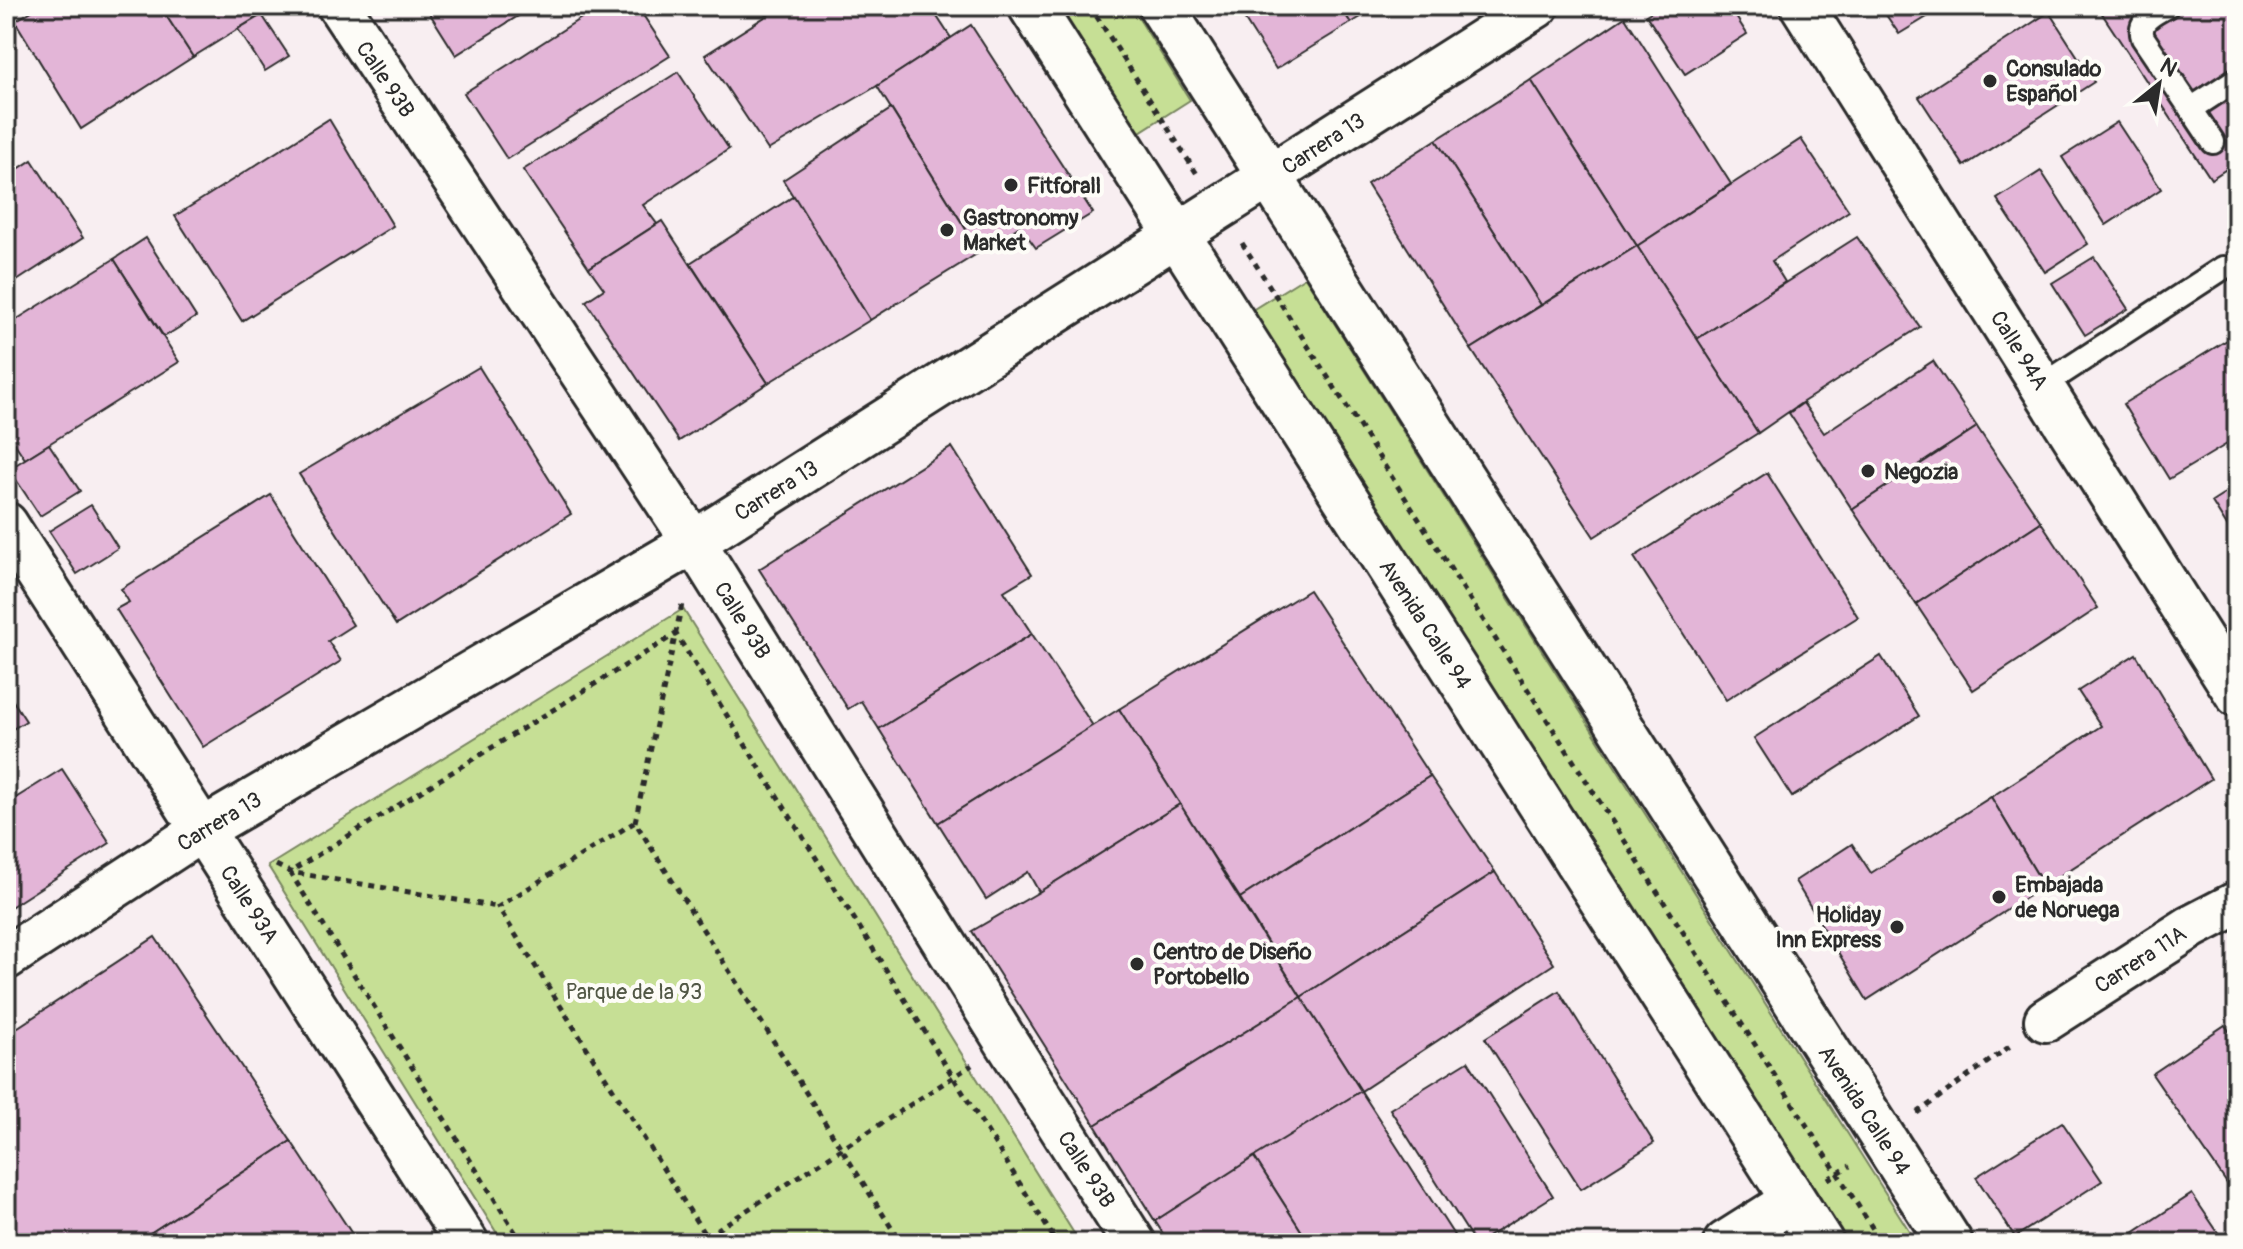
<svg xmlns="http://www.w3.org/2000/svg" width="2243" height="1249" font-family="Pangolin,sans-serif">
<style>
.green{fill:#c6df95;stroke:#788560;stroke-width:2}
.building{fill:#e3b5d7;stroke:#2b2b2b;stroke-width:2}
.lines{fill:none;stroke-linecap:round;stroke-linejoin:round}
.service-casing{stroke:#2b2b2b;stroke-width:28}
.minor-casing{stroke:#2b2b2b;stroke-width:48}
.secondary-casing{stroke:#2b2b2b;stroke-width:50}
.path{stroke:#2b2b2b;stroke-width:5;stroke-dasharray:6 6;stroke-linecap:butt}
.service{stroke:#fdfcf7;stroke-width:22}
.minor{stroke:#fdfcf7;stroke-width:42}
.secondary{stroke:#fdfcf7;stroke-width:44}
.poi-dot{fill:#2b2b2b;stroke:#fdfcf7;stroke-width:3}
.labels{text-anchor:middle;stroke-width:8;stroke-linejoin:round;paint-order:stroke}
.poi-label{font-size:22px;font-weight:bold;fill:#2b2b2b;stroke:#fdfcf7;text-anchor:start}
.street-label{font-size:22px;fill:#2b2b2b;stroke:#fdfcf7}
.park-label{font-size:22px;fill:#525846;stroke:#fdfcf7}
</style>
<rect width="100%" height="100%" fill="#f8eef1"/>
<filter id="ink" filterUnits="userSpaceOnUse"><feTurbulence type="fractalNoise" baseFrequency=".0125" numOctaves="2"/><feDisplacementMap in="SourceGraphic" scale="16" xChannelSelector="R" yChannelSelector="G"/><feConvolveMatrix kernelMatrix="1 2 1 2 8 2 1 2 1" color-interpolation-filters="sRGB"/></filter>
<g filter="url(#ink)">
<!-- green -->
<g class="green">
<path d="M1053 6H1131L1190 100 1135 135Z"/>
<path d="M1305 277 1917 1243H1839L1249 312Z"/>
<path d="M683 609 1080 1243H503L268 866Z"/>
</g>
<!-- building -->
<g class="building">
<path d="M40 6H160L193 57 81 129 15 21Z"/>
<path d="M160 6H275L193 57Z"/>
<path d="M425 6H534L456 55Z"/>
<path d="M600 6H637L670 56 507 159 464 93Z"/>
<path d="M782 6H930L951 38 877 86 768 150 705 55Z"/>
<path d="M1236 6H1340L1351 23 1276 69Z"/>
<path d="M1340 6H1379L1351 23Z"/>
<path d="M1661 6H1729L1747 34 1685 74 1646 15Z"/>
<path d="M1880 6H1945L1899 34Z"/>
<path d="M2097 6H2237V162L2211 179Z"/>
<path d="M2049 12 2094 82 1964 166 1919 97Z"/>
<path d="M262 15 289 56 265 71 238 29Z"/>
<path d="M1625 17 1731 184 1637 246 1531 80Z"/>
<path d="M971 25 1093 213 1036 248 1020 226 980 252 877 86Z"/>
<path d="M678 72 729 149 643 205 657 224 589 268 523 170Z"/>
<path d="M1531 80 1637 246 1541 305 1436 140Z"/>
<path d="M891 109 980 252 870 320 783 180Z"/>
<path d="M329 119 393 226 242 321 175 216Z"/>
<path d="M2117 122 2161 189 2106 225 2062 157Z"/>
<path d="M1801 139 1849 211 1772 261 1785 282 1697 339 1637 246Z"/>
<path d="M1436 140 1541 305 1471 349 1367 184Z"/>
<path d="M32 160 83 238 6 288V177Z"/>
<path d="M2041 171 2088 244 2045 272 1997 199Z"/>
<path d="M794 196 870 320 768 383 690 263Z"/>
<path d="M662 221 768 383 679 441 586 301 604 289 589 268Z"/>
<path d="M1857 237 1920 327 1803 402 1758 433 1697 339Z"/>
<path d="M146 238 196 317 164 337 114 259Z"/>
<path d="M1637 246 1758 433 1594 537 1471 349Z"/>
<path d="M2094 257 2128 309 2085 335 2052 283Z"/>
<path d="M114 259 179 362 25 459 6 430V326Z"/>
<path d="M2237 334V438L2169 479 2123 404Z"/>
<path d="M1933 361 1977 427 1852 509 1789 413 1803 403 1824 433Z"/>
<path d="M479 367 571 514 396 625 299 474Z"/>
<path d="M1977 427 2041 522 1916 604 1852 509Z"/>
<path d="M49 444 80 491 40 516 9 469Z"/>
<path d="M952 447 1032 574 1004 591 1032 634 879 729 861 701 848 709 759 569Z"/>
<path d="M1767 473 1858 617 1726 700 1634 557Z"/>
<path d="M2237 486V542L2212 502Z"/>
<path d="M271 495 353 625 328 641 341 661 203 747 116 609 129 602 121 589Z"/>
<path d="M91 505 118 548 77 574 49 531Z"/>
<path d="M2041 522 2098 608 1973 690 1916 604Z"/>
<path d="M1309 590 1430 776 1240 898 1119 709Z"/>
<path d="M1032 634 1093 726 938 823 879 729Z"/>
<path d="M2136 654 2211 779 2044 886 1991 797 2101 726 2078 691Z"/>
<path d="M1881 656 1919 716 1792 797 1754 738Z"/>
<path d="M6 690 26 721 6 733Z"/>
<path d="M1119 709 1180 804 1039 892 1028 872 986 899 938 823Z"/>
<path d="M62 769 110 843 6 910V804Z"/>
<path d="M1430 776 1495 872 1301 997 1240 898Z"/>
<path d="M1991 797 2044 886 1867 1000 1795 881 1852 844 1871 873Z"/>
<path d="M1180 804 1301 997 1095 1125 972 931 1039 892Z"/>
<path d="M1495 872 1554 964 1361 1091 1301 997Z"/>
<path d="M155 937 291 1141 135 1243H15L6 1230V1035Z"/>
<path d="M1559 991 1654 1143 1581 1189 1485 1038Z"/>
<path d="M1301 997 1361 1091 1155 1221 1095 1125Z"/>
<path d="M2225 1025 2237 1043V1198L2152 1074Z"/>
<path d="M1468 1061 1553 1196 1478 1243H1475L1390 1109Z"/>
<path d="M1361 1091 1459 1243H1309L1254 1157Z"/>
<path d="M2062 1122 2102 1181 2015 1237 1976 1177Z"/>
<path d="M291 1141 358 1243H135Z"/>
<path d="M1254 1157 1309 1243H1169L1155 1221Z"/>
<path d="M2192 1194 2225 1243H2118Z"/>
</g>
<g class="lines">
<defs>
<g id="service">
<path d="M2167 6C2154 14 2137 20 2143 38L2191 109 2237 79"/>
<path d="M2191 109 2213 142"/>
<path d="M2042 386 2223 268"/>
</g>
<g id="minor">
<path d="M339 6 704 558 1007 1043 1134 1243"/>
<path d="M1802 6 2237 695"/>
<path d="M6 524 467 1243"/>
<path d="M6 958 202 830 694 542 1537 6"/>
<path d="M2046 1020 2191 927 2237 903"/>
<path d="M1725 1243 1793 1200"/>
</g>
<g id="secondary">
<path d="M1031 6 1821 1243"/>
<path d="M1161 6 1950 1243"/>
</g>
</defs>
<!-- service casing -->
<use href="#service" class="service-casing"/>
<!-- minor casing -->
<use href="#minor" class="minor-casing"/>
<!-- secondary casing -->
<use href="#secondary" class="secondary-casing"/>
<!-- path -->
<g class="path">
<path d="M1090 6 1197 174"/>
<path d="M1242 243 1882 1243"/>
<path d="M635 822 682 604"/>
<path d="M276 865 290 872 498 907"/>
<path d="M1917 1113 2013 1044"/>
<path d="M1828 1179 1850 1166"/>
<path d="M522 1243 290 872 676 634 1057 1243"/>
<path d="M696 1243 972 1065"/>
<path d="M710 1243 498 907 635 822 901 1243"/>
</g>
<!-- service -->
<use href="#service" class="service"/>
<!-- minor -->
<use href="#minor" class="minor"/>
<!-- secondary -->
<use href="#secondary" class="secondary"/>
</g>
</g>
<!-- markers -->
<g class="poi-dot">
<circle cx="1990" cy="81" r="8"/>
<circle cx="1011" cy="185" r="8"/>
<circle cx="947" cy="230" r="8"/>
<circle cx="1868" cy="471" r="8"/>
<circle cx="1999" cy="897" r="8"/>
<circle cx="1897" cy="927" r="8"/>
<circle cx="1137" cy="964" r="8"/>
</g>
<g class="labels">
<!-- poi labels -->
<g class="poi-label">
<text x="2006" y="76">Consulado<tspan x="2006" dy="25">Español</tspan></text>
<text x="1027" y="193">Fitforall</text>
<text x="963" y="225">Gastronomy<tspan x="963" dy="25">Market</tspan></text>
<text x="1884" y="479">Negozia</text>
<text x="2015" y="892">Embajada<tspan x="2015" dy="25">de Noruega</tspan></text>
<text x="1881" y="922" text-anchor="end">Holiday<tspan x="1881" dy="25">Inn Express</tspan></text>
<text x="1153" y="959">Centro de Diseño<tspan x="1153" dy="25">Portobello</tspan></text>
</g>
<!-- street labels -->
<g class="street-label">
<text transform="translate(386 79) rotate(56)" y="8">Calle 93B</text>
<text transform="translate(1323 143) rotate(-33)" y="8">Carrera 13</text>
<text transform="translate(2020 350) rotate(58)" y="8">Calle 94A</text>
<text transform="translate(776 490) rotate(-32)" y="8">Carrera 13</text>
<text transform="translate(743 620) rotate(58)" y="8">Calle 93B</text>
<text transform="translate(1426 624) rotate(57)" y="8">Avenida Calle 94</text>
<text transform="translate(219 821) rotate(-31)" y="8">Carrera 13</text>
<text transform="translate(250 904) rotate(57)" y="8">Calle 93A</text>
<text transform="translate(2140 959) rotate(-33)" y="8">Carrera 11A</text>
<text transform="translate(1865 1110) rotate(57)" y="8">Avenida Calle 94</text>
<text transform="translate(1087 1169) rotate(57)" y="8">Calle 93B</text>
</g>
<!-- park labels -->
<g class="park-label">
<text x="634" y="999">Parque de la 93</text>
</g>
</g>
<!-- margin -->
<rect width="2243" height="1249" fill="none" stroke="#fdfcf7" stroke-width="32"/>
<rect x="16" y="16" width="2211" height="1217" fill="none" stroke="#2b2b2b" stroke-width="3" filter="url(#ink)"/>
<!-- north arrow -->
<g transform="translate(2159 84) rotate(30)" stroke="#fdfcf7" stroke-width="6" paint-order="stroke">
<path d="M0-6L14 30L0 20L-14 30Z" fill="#2b2b2b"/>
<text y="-12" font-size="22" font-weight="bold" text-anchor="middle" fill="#2b2b2b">N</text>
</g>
</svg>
